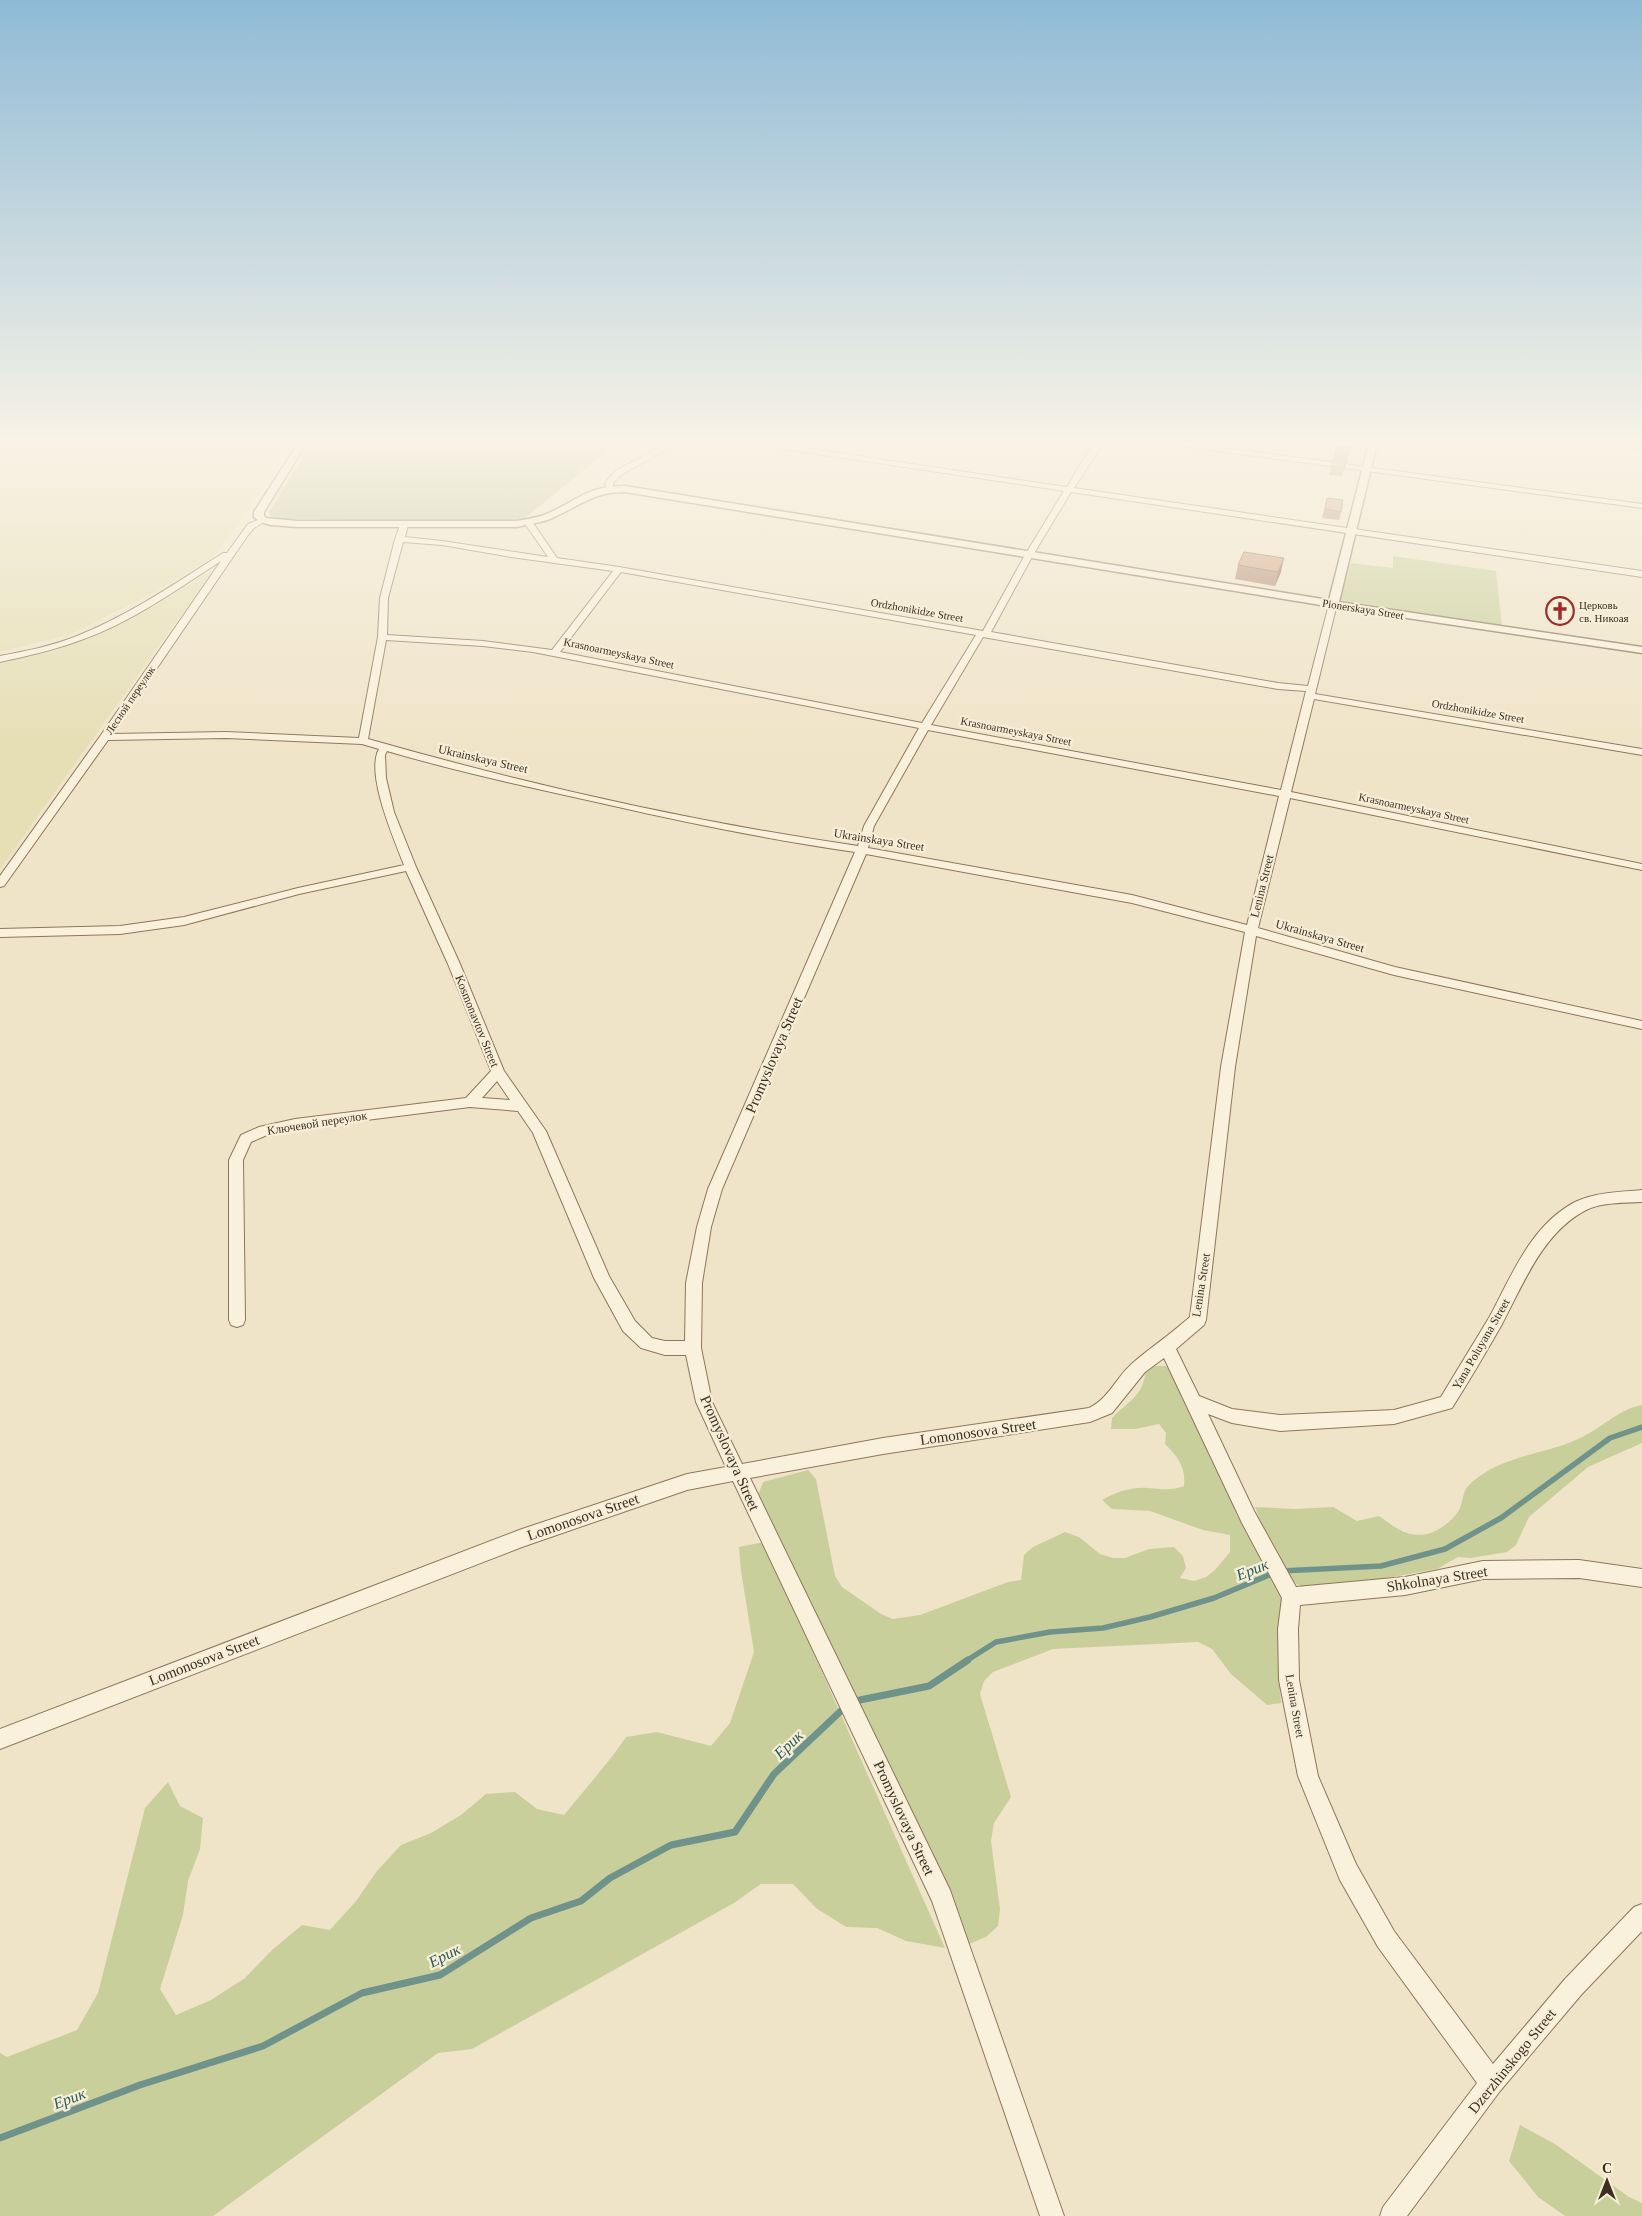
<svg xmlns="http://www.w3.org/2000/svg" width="1642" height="2216" font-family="Georgia,serif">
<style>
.farmland{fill:#e6deb5}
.green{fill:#c9cf9b}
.cemetery{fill:#bfc49a}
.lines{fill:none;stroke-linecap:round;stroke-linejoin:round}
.stream-far1{stroke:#6f938a;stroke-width:5.5}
.stream{stroke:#6f938a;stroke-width:7}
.minor-casing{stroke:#8d765c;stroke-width:2}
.tertiary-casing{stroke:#8d765c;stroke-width:3}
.minor{fill:#faf1dc;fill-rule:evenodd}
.tertiary{fill:#faf1dc;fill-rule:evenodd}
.wall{fill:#b2896c}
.shaded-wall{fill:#916f58}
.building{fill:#cf9f7d;stroke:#916f58}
.labels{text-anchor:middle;stroke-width:4.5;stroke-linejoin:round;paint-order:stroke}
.far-poi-label{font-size:11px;fill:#3d2e20;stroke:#f7eed8;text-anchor:start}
.far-street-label{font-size:11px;fill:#3d2e20;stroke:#f7eed8}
.street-label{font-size:12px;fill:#3d2e20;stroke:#f7eed8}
.near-street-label{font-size:15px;fill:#3d2e20;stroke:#f7eed8}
.near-water-label{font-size:16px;font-style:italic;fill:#2f5d5a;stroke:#f7eed8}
</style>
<rect width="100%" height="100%" fill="#f0e4c8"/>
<!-- farmland -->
<g class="farmland">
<path d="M0 439H263L294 440 245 516 213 558 155 592 72 634 0 652Z"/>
<path d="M206 574H212L165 637 0 869V662L60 649 135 614Z"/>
</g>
<!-- green -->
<g class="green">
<path d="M1393 556 1496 571 1502 626 1340 600 1351 563 1393 568Z"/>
<path d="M1155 1366H1166L1174 1374 1218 1465 1237 1516 1285 1593 1278 1655 1281 1703 1267 1705 1231 1674 1212 1649 1198 1642 1053 1649 993 1672 984 1681 980 1694 1011 1797 994 1823 991 1841 1000 1909 998 1926 986 1937 969 1944 921 1833 758 1495 763 1482 808 1470 816 1479 835 1576 842 1587 881 1614 893 1619 920 1615 1008 1582 1021 1580 1024 1555 1033 1547 1065 1532 1079 1537 1100 1554 1113 1558H1125L1149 1549 1174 1547 1183 1556 1186 1568 1180 1578 1194 1581 1206 1577 1215 1570 1230 1552V1535L1203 1530 1150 1511 1112 1509 1102 1500C1116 1492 1132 1487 1148 1488 1162 1489 1171 1491 1184 1486 1186 1467 1178 1457 1165 1444L1166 1433 1159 1424 1135 1429H1111L1112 1418C1128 1401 1143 1397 1146 1370Z"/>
<path d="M1642 1405V1443L1588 1467 1529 1517 1516 1545 1507 1552 1471 1558 1458 1557 1437 1569 1314 1591 1296 1584 1270 1547 1255 1507 1295 1509 1333 1507 1357 1521 1379 1516C1395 1527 1406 1538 1427 1534 1437 1532 1452 1521 1458 1512 1464 1503 1461 1493 1469 1485 1498 1456 1543 1455 1578 1439 1600 1430 1618 1409 1642 1405Z"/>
<path d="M764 1542 945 1948 906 1941 877 1928 846 1927 816 1908 793 1884H761L734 1903 472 2049 438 2053 213 2216H0V2053L7 2057 77 2030 98 1993 145 1808 168 1782 180 1806 203 1818 200 1849 188 1881 183 1915 160 1989 176 2015 211 2000 245 1978 272 1950 302 1925 330 1930 356 1901 377 1871 401 1845 431 1833 461 1815 486 1794 515 1792 537 1809 564 1815C585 1789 607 1765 626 1737L657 1732 711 1746 730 1723 754 1652 741 1571 739 1547Z"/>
<path d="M1520 2125 1555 2144 1629 2197 1642 2203V2216H1565L1538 2197 1509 2161Z"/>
</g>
<!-- cemetery -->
<path class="cemetery" d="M314 439H622L520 522 284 519 271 516 269 512Z"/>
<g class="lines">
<!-- stream-far1 -->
<g class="stream-far1">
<path d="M1281 1571 1381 1566 1445 1549 1501 1518 1610 1438 1642 1427"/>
<path d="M966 1661 996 1642 1050 1632 1103 1628 1150 1617 1214 1598 1274 1573"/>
</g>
<!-- stream -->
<g class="stream">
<path d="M855 1701 929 1686 968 1660"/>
<path d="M0 2138 140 2085 263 2046 362 1993 440 1975 531 1918 581 1901 610 1878 671 1845 735 1832 774 1774 843 1709"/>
</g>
<defs>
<g id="minor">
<path d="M677 439H685L621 475 613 483V491H607L605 483 615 471Z"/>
<path d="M728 439H744L1067 487 1084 458 1100 439H1106L1074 488 1642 571V577L1071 492 1033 555 991 632 1278 683 1308 686 1329 604 1333 601 1337 604 1315 694 1642 749V755L1314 699 1291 792 1642 864V870L1290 798 1258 928 1395 967 1642 1021V1029L1394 975 1256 936 1235 1067 1206 1320 1204 1325 1176 1349 1199 1396 1232 1409 1280 1415 1394 1410 1441 1397C1457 1370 1474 1343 1490 1316 1512 1275 1531 1225 1575 1202 1596 1192 1620 1192 1642 1190V1202C1624 1203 1602 1202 1586 1210 1542 1233 1523 1285 1501 1326 1485 1354 1469 1381 1452 1408L1394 1424 1280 1431 1232 1423 1208 1414 1254 1511 1296 1587 1405 1577 1483 1561 1579 1560 1642 1569V1587L1579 1578 1483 1579 1405 1595 1300 1605 1298 1629 1299 1680 1318 1776 1356 1864 1394 1931 1493 2064 1565 1979 1634 1907 1642 1904V1931L1581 1995 1500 2091 1407 2216H1380L1383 2207 1477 2083 1378 1947 1340 1880 1298 1776 1279 1680 1278 1629 1282 1598 1242 1523 1164 1358 1145 1372 1112 1413 1090 1422 883 1454 750 1478 950 1890 1064 2216H1040L932 1901 733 1481 687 1490 522 1547 0 1749V1729L522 1529 687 1474 726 1467 696 1402 686 1355H665L641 1348 623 1331 594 1278 533 1133 518 1111 470 1107 295 1129 267 1135 251 1142 243 1160 245 1320 243 1325 237 1327 231 1325 229 1320V1160L241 1135 259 1127 295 1119 466 1098 491 1071 448 964 406 871 299 894 184 925 120 934 0 937V929L120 926 184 917 298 888 404 865C394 839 365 773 379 749L362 744 226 738 108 740 4 886 0 887V876L101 735 221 561C176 590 132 622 81 640 55 650 27 656 0 662V656C26 651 52 646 77 636 129 615 176 583 223 553H227L248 524 263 518 267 520 254 528 248 535 112 734 226 732 359 738 378 637 380 598 395 539 401 523 408 525 405 537 442 541 548 557 524 522 528 520H531L557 558 619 567 983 631 1025 555 1064 491 731 441ZM403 542 442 545 511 557 613 571 552 650 483 641 387 635 388 598ZM621 572 976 635 922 723 560 652ZM983 637 1278 689 1306 691 1281 790 931 725ZM386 640 483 646 533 652 919 728 864 826 858 846C693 822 529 785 368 739ZM928 730 1279 796 1247 925 1132 895 868 848 874 826ZM387 751C459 772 532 788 605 804 688 823 771 840 855 852L708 1189 697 1227 686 1283 685 1341H665L652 1338 635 1321 609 1276 546 1131 504 1071 460 964 416 867 394 812 386 778 385 755ZM866 854 1132 903 1245 932 1221 1067 1190 1317C1172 1333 1153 1346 1135 1361 1117 1375 1110 1398 1089 1408L883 1438 742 1464 712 1402 701 1348 702 1283 711 1227 722 1189ZM497 1081 510 1100 482 1098Z"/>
<path d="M1141 439H1158L1642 504V508L1144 441Z"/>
<path d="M1574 439H1592L1642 445V449L1577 441Z"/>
</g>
<path id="tertiary" d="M301 439H309L264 512V516L266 518 297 521H517C526 519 536 518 544 515 577 502 585 486 625 486L1329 600 1370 439H1378L1339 602 1642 647V653L1333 607 625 492C592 492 580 506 552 518 541 523 528 524 517 527H297L271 525 260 522 254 517V512Z"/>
</defs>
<!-- minor casing -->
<use href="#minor" class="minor-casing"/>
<!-- tertiary casing -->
<use href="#tertiary" class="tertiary-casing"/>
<!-- minor -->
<use href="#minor" class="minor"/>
<!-- tertiary -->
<use href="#tertiary" class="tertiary"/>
</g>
<!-- wall -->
<g class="wall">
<path d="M1336 446 1351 448 1342 476 1329 475Z"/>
<path d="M1327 498 1341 512 1339 520 1322 518Z"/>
<path d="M1238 565 1281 572 1275 586 1235 579Z"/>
</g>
<!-- shaded-wall -->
<path class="shaded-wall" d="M1284 558 1281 572 1275 586 1278 572Z"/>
<!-- building -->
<g class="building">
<path d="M1336 446 1351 448 1349 454 1335 452Z"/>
<path d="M1333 460 1346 461 1344 468 1331 466Z"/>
<path d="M1327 498 1343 500 1341 512 1325 509Z"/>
<path d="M1244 552 1284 558 1278 572 1238 565Z"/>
</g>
<!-- sky -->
<linearGradient id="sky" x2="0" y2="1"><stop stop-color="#8fbad6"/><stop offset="0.59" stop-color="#f8f3e6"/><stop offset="1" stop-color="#f8f3e6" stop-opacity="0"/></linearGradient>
<rect width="1642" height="749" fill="url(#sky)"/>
<!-- icons -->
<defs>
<symbol id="church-ring" viewBox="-11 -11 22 22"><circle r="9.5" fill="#f7eed8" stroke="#9e2a2b" stroke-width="1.5"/><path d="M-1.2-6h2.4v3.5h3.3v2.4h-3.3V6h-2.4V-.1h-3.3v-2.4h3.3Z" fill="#9e2a2b"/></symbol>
</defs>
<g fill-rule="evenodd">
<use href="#church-ring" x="1544" y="595" width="32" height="32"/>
</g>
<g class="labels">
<!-- far-poi labels -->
<g class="far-poi-label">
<text x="1579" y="609">Церковь<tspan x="1579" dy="13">св. Никоая</tspan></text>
</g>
<!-- far-street labels -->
<g class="far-street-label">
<text transform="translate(1363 609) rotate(9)" y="4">Pionerskaya Street</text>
<text transform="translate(917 610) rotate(10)" y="4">Ordzhonikidze Street</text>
<text transform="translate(619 653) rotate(12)" y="4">Krasnoarmeyskaya Street</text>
<text transform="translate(130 700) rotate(-56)" y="4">Лесной переулок</text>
<text transform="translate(1478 711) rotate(10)" y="4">Ordzhonikidze Street</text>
<text transform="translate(1016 731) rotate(11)" y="4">Krasnoarmeyskaya Street</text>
<text transform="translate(1414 808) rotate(12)" y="4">Krasnoarmeyskaya Street</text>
</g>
<!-- street labels -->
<g class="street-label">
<text transform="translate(483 759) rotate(13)" y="4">Ukrainskaya Street</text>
<text transform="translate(879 840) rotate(9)" y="4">Ukrainskaya Street</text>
<text transform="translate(1262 886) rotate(-76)" y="4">Lenina Street</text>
<text transform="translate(1320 936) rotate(16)" y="4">Ukrainskaya Street</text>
<text transform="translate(477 1021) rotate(68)" y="4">Kosmonavtov Street</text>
<text transform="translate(317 1123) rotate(-9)" y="4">Ключевой переулок</text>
<text transform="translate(1201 1285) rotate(-81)" y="4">Lenina Street</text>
<text transform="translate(1481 1344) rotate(-60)" y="4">Yana Poluyana Street</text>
<text transform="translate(1295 1706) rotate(80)" y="4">Lenina Street</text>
</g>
<!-- near-street labels -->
<g class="near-street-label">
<text transform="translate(774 1055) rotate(-67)" y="5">Promyslovaya Street</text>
<text transform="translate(978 1432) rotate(-8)" y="5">Lomonosova Street</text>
<text transform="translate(730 1453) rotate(66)" y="5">Promyslovaya Street</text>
<text transform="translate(583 1517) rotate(-19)" y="5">Lomonosova Street</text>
<text transform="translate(1437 1579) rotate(-9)" y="5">Shkolnaya Street</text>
<text transform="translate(204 1660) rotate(-21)" y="5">Lomonosova Street</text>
<text transform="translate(904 1818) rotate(65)" y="5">Promyslovaya Street</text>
<text transform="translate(1512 2061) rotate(-51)" y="5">Dzerzhinskogo Street</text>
</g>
<!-- near-water labels -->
<g class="near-water-label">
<text transform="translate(1252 1569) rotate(-22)" y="6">Ерик</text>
<text transform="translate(788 1744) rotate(-44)" y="6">Ерик</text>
<text transform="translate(444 1955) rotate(-27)" y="6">Ерик</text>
<text transform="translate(69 2098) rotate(-21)" y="6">Ерик</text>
</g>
</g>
<!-- north arrow -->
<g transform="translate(1607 2181)" stroke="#f7eed8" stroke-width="4" paint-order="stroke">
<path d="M0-4L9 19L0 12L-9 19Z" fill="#3d2e20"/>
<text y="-8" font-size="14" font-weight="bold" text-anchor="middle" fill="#3d2e20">С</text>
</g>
</svg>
